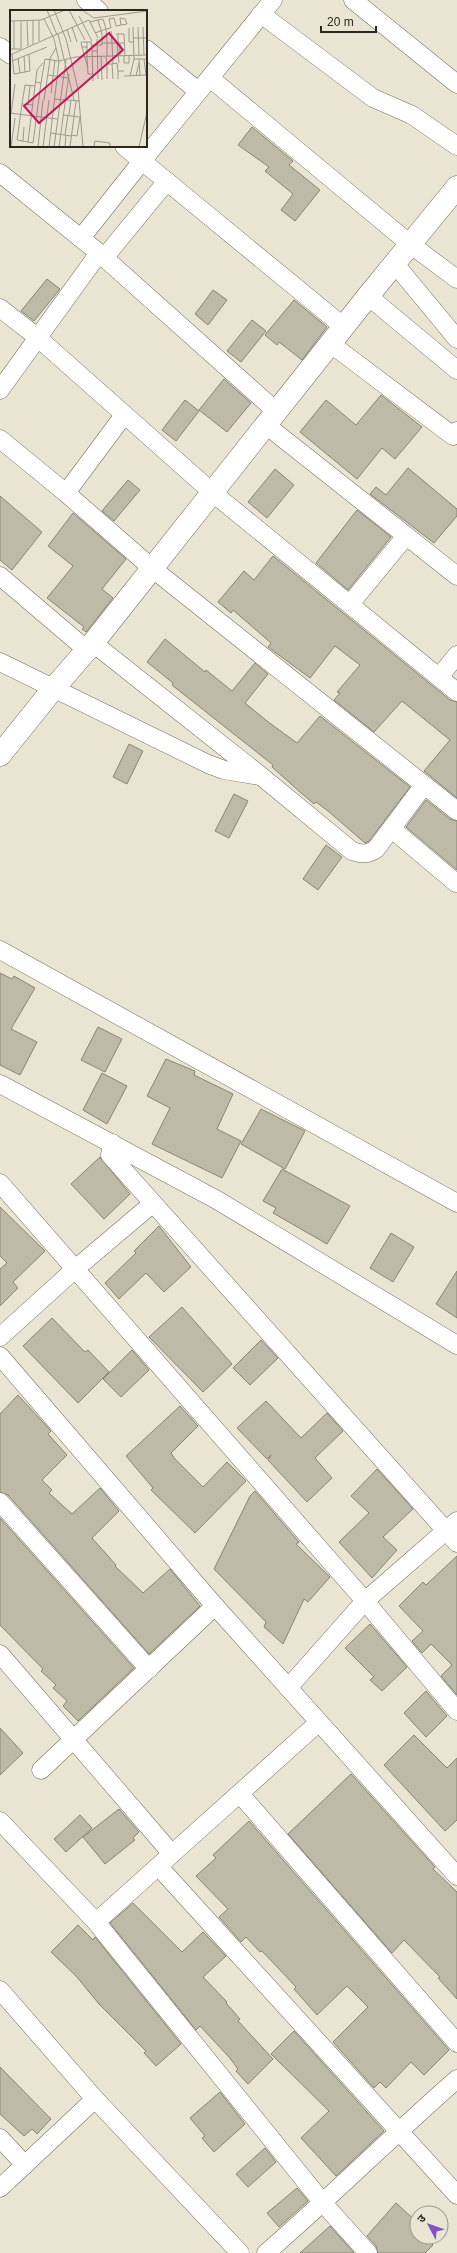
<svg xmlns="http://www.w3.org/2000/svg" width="457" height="2253" font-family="Helvetica,'Noto Sans Devanagari',sans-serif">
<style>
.building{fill:#bebaa8;stroke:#898574}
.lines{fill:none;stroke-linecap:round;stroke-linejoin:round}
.street-casing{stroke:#74705f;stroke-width:19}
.secondary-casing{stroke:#74705f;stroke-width:23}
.street{stroke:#fff;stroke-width:18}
.secondary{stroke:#fff;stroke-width:22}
.inset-road{fill:none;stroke:#9d998b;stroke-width:1}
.view{fill:#c2185b;fill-opacity:0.15;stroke:#c2185b;stroke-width:2}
.inset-edge{fill:none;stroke:#292720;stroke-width:2}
</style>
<rect width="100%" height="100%" fill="#eae5d2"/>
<!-- building -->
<g class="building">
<path d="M252 127 293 161 289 165 320 190 295 221 281 210 293 194 265 171 269 167 238 145Z"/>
<path d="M47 279 60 289 34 321 21 311Z"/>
<path d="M213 290 227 300 208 325 195 314Z"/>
<path d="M294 300 327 327 302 360 279 342 277 345 265 335Z"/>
<path d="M252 320 266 331 241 362 227 351Z"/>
<path d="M224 379 251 403 227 432 199 410Z"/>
<path d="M381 395 422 427 395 459 382 448 357 479 300 432 326 400 356 425Z"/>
<path d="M185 400 199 411 176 441 162 430Z"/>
<path d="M408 468 457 509V516L434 543 370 494 376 487 386 495Z"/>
<path d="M275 469 294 485 267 518 248 502Z"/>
<path d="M128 480 140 490 114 521 102 511Z"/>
<path d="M0 496 42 532 12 570 0 560Z"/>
<path d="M357 510 391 537 348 590 316 563Z"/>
<path d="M73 513 126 559 102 589 113 598 86 632 82 629 84 627 47 598 73 566 48 546Z"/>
<path d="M273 556 450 700 457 702V798L424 771 450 740 402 701 374 732 334 700 340 693 337 692 360 665 335 646 310 678 268 647 271 643 233 610 231 613 218 602 244 571 254 580Z"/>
<path d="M165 639 205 672 206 670 232 691 255 663 268 674 245 703 267 721 297 743 320 716 410 787 369 841 365 843 328 811 316 802 314 804 300 792 272 767 273 765 172 685 173 683 147 662Z"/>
<path d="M129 744 143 751 127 784 113 777Z"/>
<path d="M234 794 248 801 229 838 215 831Z"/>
<path d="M426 800 450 819 457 821V870L406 827Z"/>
<path d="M326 845 342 857 318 890 303 879Z"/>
<path d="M0 973 12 979 14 976 35 988 11 1029 37 1042 20 1075 0 1065Z"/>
<path d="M98 1027 122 1039 105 1072 81 1060Z"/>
<path d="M166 1059 195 1071 194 1075 233 1094 217 1129 241 1141 222 1178 152 1144 170 1108 147 1096Z"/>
<path d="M102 1073 127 1086 107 1124 83 1110Z"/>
<path d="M261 1109 305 1131 285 1169 241 1144Z"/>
<path d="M100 1157 130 1194 104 1219 71 1184Z"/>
<path d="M282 1169 350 1206 327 1244 273 1213 276 1208 263 1201Z"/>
<path d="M0 1207 45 1251 13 1282 18 1288 0 1306V1269L7 1263 0 1256Z"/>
<path d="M159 1226 191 1267 164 1292 146 1273 119 1299 105 1283 136 1253 134 1251Z"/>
<path d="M391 1233 414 1247 393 1282 370 1268Z"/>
<path d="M457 1271V1318L436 1304Z"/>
<path d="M182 1307 232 1364 203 1392 149 1337Z"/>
<path d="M52 1318 85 1352 88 1350 109 1372 78 1403 23 1346Z"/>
<path d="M261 1340 278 1358 250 1385 233 1368Z"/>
<path d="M132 1350 149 1370 121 1397 103 1379Z"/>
<path d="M18 1395 51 1431 48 1434 67 1455 42 1480 52 1490 49 1493 72 1514 100 1488 119 1511 92 1538 116 1565 115 1566 143 1593 170 1569 200 1606 149 1654 8 1495 0 1492V1414Z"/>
<path d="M266 1401 301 1438 327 1413 343 1431 315 1458 332 1478 307 1502 268 1460 271 1455 267 1459 237 1428Z"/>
<path d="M180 1406 198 1426 171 1453 175 1459 203 1487 227 1462 246 1481 195 1533 151 1490 153 1488 126 1456Z"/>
<path d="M377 1469 413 1509 383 1537 397 1550 372 1578 339 1542 369 1513 351 1496Z"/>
<path d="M255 1491 299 1542 296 1544 330 1577 308 1602 304 1599 283 1644 264 1627 266 1622 214 1569 250 1496Z"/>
<path d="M0 1518 134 1668 78 1721 63 1706 67 1701 53 1688 56 1685 41 1671 43 1669 0 1625Z"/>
<path d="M457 1556V1695L441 1676 452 1665 431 1644 422 1653 412 1641 423 1631 399 1606 423 1582 426 1585Z"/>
<path d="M370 1624 407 1667 382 1691 370 1680 374 1677 345 1648Z"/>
<path d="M426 1691 447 1716 426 1737 404 1713Z"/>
<path d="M0 1728 23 1753 0 1775Z"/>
<path d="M414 1735 447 1768 457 1758V1820L445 1831 384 1765Z"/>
<path d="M351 1774 435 1867 433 1869 457 1892V1999L438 1978 440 1977 404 1940 392 1953 288 1834Z"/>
<path d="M119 1809 139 1832 133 1838 135 1840 105 1864 83 1837Z"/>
<path d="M80 1815 92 1828 66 1852 54 1839Z"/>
<path d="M249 1821 449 2050 424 2075 411 2062 386 2088 380 2082 374 2088 333 2042 368 2007 347 1986 317 2015 294 1989 296 1987 262 1951 260 1952 246 1937 241 1942 219 1917 228 1909 196 1876 216 1858 213 1855Z"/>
<path d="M133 1903 182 1952 203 1932 226 1956 203 1977 227 2002 226 2003 240 2019 238 2021 273 2059 248 2084 236 2071 238 2069 229 2057 200 2026 196 2030 110 1923Z"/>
<path d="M78 1925 93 1940 95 1937 181 2044 156 2066 144 2053 146 2051 99 2004 76 1976 51 1952Z"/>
<path d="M294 2031 384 2131 336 2176 301 2138 329 2111 271 2054Z"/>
<path d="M0 2067 51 2119 37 2134 32 2129 24 2136 0 2114Z"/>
<path d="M220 2092 245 2124 214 2152 202 2138 205 2136 190 2118Z"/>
<path d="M265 2148 276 2162 248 2187 236 2174Z"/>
<path d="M297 2188 308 2201 279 2227 267 2213Z"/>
<path d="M396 2203 417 2222V2237H425L433 2245 425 2253H378L376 2246 367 2236Z"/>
<path d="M330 2226 354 2253H300Z"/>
</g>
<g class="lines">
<defs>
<g id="street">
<path d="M86 0 99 11"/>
<path d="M273 0 142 161 344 327"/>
<path d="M353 0 457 84"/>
<path d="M261 14 373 98 412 115 457 146"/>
<path d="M0 47 11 55"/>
<path d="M146 49 198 91"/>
<path d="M210 78 410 244 457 279"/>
<path d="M0 173 99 253 0 390"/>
<path d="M81 238 142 161 124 146"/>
<path d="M99 253 277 412"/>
<path d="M104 258 167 181"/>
<path d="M395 264 457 339"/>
<path d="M368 296 457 370"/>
<path d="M0 308 37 337 213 493 457 692"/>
<path d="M331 344 453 436 457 431"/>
<path d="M124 415 66 493 153 569 457 811"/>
<path d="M266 425 457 576"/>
<path d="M0 439 66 493"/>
<path d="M0 576 87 650"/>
<path d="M350 604 406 536"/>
<path d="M93 643 261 776 352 851C361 854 367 855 376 849L424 785"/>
<path d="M0 662 208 764 224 770 260 776"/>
<path d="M439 677 457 655"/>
<path d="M392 829 456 883"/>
<path d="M0 950 457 1203"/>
<path d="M0 1084 217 1200 457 1345"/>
<path d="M112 1143 110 1155 457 1543"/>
<path d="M0 1183 365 1601 457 1711"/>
<path d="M0 1337 74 1270 152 1204"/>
<path d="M0 1356 215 1606 457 1876"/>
<path d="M0 1502 149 1669"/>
<path d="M0 1654 172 1854"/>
<path d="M288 1688 365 1601 457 1521"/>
<path d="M41 1770 215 1606"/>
<path d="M240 1794 457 2043"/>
<path d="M0 1821 96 1922 323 2203 368 2253"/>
<path d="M159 1867 457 2195"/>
<path d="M96 1922 318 1723"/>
<path d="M0 1990 95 2099 240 2253"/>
<path d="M0 2138 25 2165"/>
<path d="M0 2188 95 2099"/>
<path d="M266 2253C331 2197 392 2136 457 2079"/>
</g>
<path id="secondary" d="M0 755 53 689 93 643 368 296 457 187"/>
</defs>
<!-- street casing -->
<use href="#street" class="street-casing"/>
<!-- secondary casing -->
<use href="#secondary" class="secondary-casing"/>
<!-- street -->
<use href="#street" class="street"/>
<!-- secondary -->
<use href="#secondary" class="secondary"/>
</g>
<!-- overview -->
<g transform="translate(10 10)">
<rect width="137" height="137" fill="#eae5d2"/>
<path class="inset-road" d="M37 0 47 25M44 0 56 29 68 79 73 137M59 0 75 30M72 0 84 8 137 1M69 6 82 31M34 9 44 29 49 51 39 137M23 10V34M29 10V31M88 10 93 9 96 19 101 18 99 9 104 8 106 16 111 15 110 8 115 9 117 14 111 15M0 11 31 10 55 0M4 11V39M17 11 18 36M80 12 88 10 92 24V35H82M62 17 67 32M128 17 129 45M133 17 134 45M119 18V32H123M57 19 61 32M101 21 102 33M85 23 96 19 97 33H92M48 24 64 90M106 24H114L115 46M108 24V33H114M123 28H137M87 29 88 69M77 32V47M102 33 103 54M107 33 109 53M110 33V46M72 37 71 32H81L82 41M77 37H72L78 58M0 39H11V11M2 44 4 64M0 45 79 10 88 28M14 46 15 62M91 46 92 70M96 46 97 54H102M97 46V33H108M114 46V53H119V45M77 47 78 64H83M8 48 10 63M124 49H137M129 49 130 66M134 49 136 65M39 50 46 38M2 51 37 37M97 54V69M4 64 20 61 19 45M38 65 58 68M114 66 137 65M120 66 124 49 123 17M126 66 129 53M103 69 102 54 107 53 108 61M108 69V61H114M83 71 82 41H87M26 72 31 73 35 49 49 51 66 47 137 45M41 83 45 50M44 89 70 91M34 90 40 50M12 94 15 75 25 76M18 94 20 76M23 95 12 94 7 130 23 133 31 73M0 103 47 109M1 103 5 74M53 105 70 107 67 126 61 125M59 105 61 90M41 123 61 126M55 125 58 105M13 131 14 117M18 132 27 60 33 53M1 137 5 108M28 137 33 90M33 137 39 90M44 137 56 50M49 137 59 64M55 137 56 125M60 137 66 91M84 137 85 131 100 133V137M129 137 137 102"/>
<path class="view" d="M99 23 113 40 29 113 14 96Z"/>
<rect width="137" height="137" class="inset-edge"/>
</g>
<!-- north arrow -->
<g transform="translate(429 2225) rotate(311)"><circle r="19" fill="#eae5d2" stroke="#9d998b"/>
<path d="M0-3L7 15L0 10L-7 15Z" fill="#7f52cb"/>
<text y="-6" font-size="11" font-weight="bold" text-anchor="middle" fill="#292720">उ</text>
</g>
<!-- scale -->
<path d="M321 26v6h55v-6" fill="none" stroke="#292720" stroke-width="2"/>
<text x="327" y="26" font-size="12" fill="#292720" stroke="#eae5d2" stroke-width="3" paint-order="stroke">20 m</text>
</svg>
